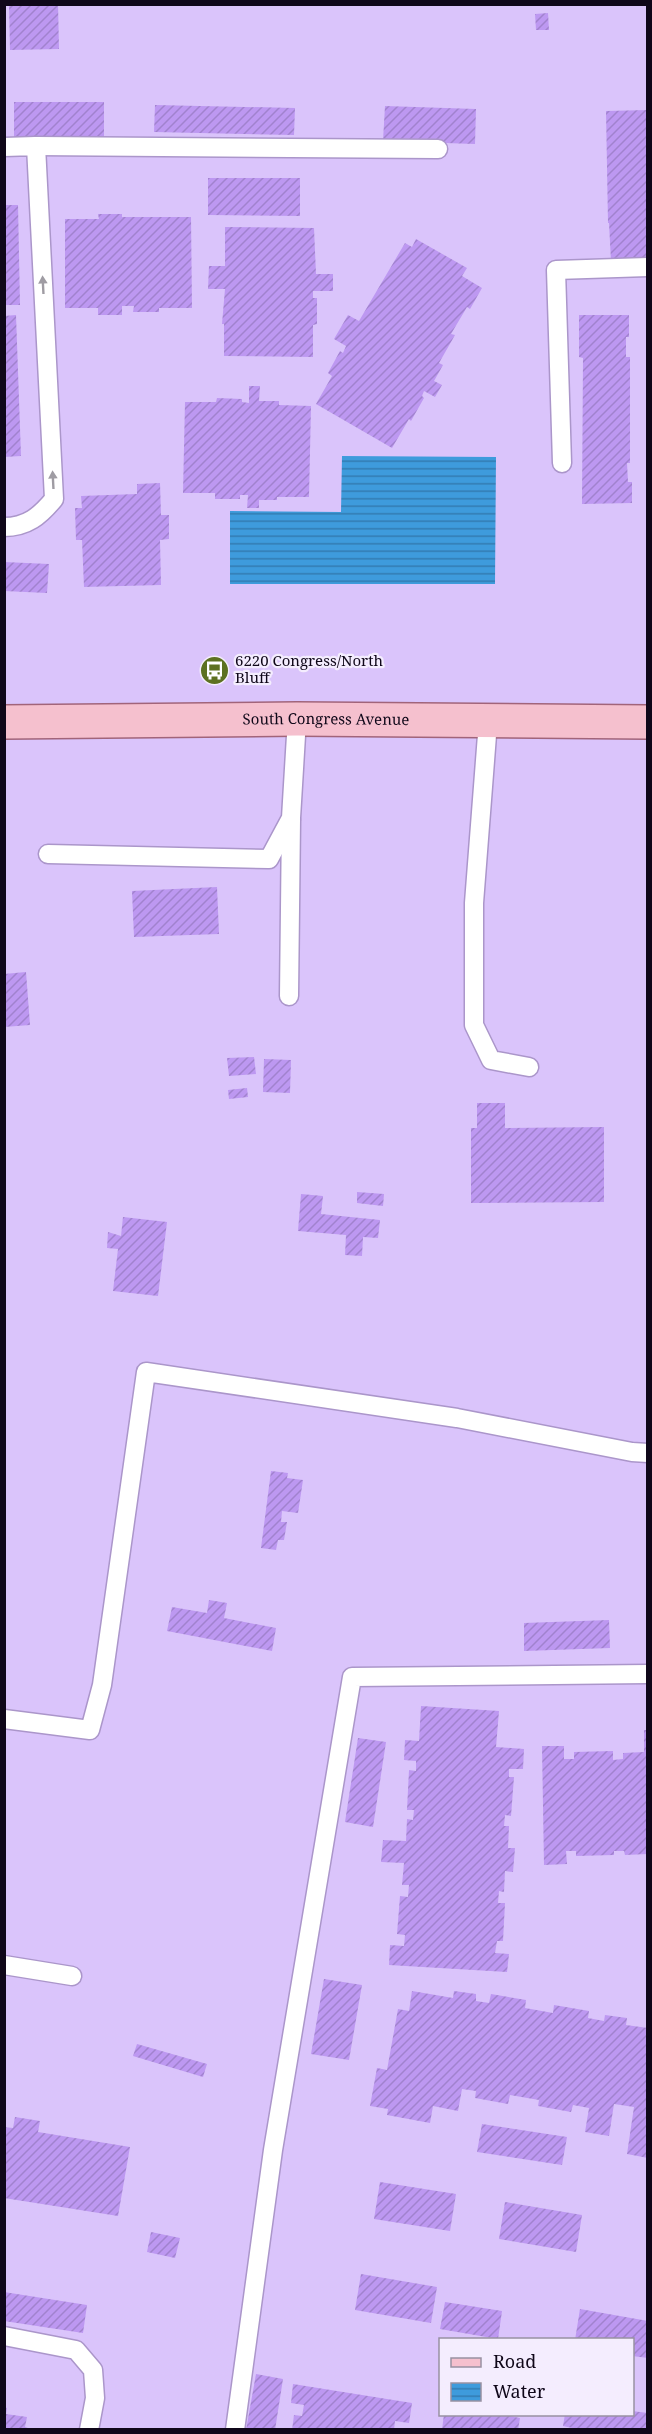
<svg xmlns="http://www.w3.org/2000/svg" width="652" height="2434" font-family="'Noto Serif',serif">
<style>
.water{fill:url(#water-rules)}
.building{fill:url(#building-hatch)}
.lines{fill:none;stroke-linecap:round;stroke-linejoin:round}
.service-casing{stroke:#ab96ca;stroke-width:21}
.primary-casing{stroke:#a1647a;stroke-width:36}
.service{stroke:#fff;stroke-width:18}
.primary{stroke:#f5c0ce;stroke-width:33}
.oneway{fill:#9f9ca3}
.labels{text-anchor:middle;stroke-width:4.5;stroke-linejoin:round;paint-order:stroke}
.poi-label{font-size:15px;fill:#0f0719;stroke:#f4edfe;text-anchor:start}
.street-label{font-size:15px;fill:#0f0719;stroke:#f4edfe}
</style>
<defs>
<pattern id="water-rules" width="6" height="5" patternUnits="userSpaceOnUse" patternTransform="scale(1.5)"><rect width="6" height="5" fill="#3e9bdc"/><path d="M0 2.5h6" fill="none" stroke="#327cb2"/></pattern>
<pattern id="building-hatch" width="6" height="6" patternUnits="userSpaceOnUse" patternTransform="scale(1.5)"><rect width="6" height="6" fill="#bd98f1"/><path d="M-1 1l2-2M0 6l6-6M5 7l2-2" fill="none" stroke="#a182ce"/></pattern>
</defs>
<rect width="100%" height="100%" fill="#dac4fb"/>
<!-- water -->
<path class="water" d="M342 456 496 457 495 584H230V511L341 512Z"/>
<!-- building -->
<g class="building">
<path d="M9 4H58L59 49 10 50Z"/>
<path d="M548 13 549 30H536L535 14Z"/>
<path d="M14 102H104V139L14 138Z"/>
<path d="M155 105 295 108 294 135 154 132Z"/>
<path d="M385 106 476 109 475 144 383 141Z"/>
<path d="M648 110V260L611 261 609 223H608L606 111Z"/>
<path d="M208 178H300V216L208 215Z"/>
<path d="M4 205H18L20 305H4Z"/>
<path d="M98 214H122V217H191L192 308H159V312H133L134 306H122V315H98V308H65V219H99Z"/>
<path d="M225 227 314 228 316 274H333V291H313V298H317V324L313 325V357L224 356V324H222L225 289H208L209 266H225Z"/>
<path d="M416 239 467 268 462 276 482 288 470 309 467 307 451 334 455 335 439 363 443 365 434 381 442 385 435 397 424 391 422 396 424 398 411 421 409 419 392 448 316 404 332 376 328 373 340 351 343 353 346 346 334 339 348 315 359 321 405 243 412 247Z"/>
<path d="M16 315 21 456 4 457V316Z"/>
<path d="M579 315H629V337H626V357H630V463H627L628 482H632V503L582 504 583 358 579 357Z"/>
<path d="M249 386H260L259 401H279V405L311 406 309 497H277V500H259V508H247L248 495H240V499H215V493H183L185 402H216L217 398 242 399V402L249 403Z"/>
<path d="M160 483 161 515H169V539L160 540 161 585 84 587 82 540H76L75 508H82L81 496 137 494V484Z"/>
<path d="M4 562 49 564 47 593 4 591Z"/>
<path d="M217 887 219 934 134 937 132 891Z"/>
<path d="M26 972 30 1025 4 1027V974Z"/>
<path d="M254 1057 256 1074 229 1076 227 1058Z"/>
<path d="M264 1059 291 1060 290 1093 263 1092Z"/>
<path d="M247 1088 248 1097 229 1099 228 1090Z"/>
<path d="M477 1103H505V1128L604 1127V1202L471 1203V1128H477Z"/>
<path d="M357 1192 384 1194 383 1206 357 1203Z"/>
<path d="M301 1194 323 1196 321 1214 380 1220 378 1238 363 1237 362 1256 345 1255 346 1235 298 1231Z"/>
<path d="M123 1217 167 1222 158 1296 113 1291 118 1249 107 1248 108 1232 121 1236Z"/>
<path d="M271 1471 288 1473 287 1478 303 1480 298 1513 282 1511 281 1522H287L284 1540H278L276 1550 261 1548Z"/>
<path d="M209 1600 227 1603 224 1618 276 1628 272 1651 167 1631 172 1607 207 1613Z"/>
<path d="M609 1620 610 1648 524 1651V1623Z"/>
<path d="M421 1706 499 1711 496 1747 524 1749 523 1769H509V1777H514L511 1816 505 1815 504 1826H509L508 1848H515L513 1872 505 1871 504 1892 499 1891 498 1903H505L503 1941H497L495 1953 509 1954 507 1972 389 1965 390 1945 404 1946 405 1935 397 1934 400 1896 408 1897 409 1885H402L404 1863 381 1862 383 1840 406 1841 407 1819 413 1820 414 1810H407L409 1770 416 1771V1761L404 1760 405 1740 419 1741Z"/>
<path d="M644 1730H648V1854L625 1855 624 1851H614V1855L576 1856V1851H566L567 1864 544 1865 542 1746H564V1759H574V1752L613 1751V1760L623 1759V1753L644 1752Z"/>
<path d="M358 1738 386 1742 373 1827 345 1822Z"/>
<path d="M324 1979 362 1985 349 2060 311 2054Z"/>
<path d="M412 1991 453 1998 454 1991 476 1994V2001L489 2003 491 1994 526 2000 525 2008 553 2013 554 2005 589 2011 588 2018 604 2021 605 2015 627 2018 626 2025 648 2028V2158L627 2154 634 2107 614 2104 609 2136 585 2132 589 2108 573 2105 571 2112 538 2106 539 2100 510 2095 508 2104 475 2098 476 2091 462 2089 458 2111 433 2106 430 2123 387 2115 388 2109 370 2106 377 2068 387 2070 398 2009 409 2011Z"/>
<path d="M137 2044 207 2064 203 2077 133 2056Z"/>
<path d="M15 2117 40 2121 38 2132 130 2147 118 2216 4 2198V2127L13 2128Z"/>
<path d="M482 2124 567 2137 562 2165 477 2152Z"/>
<path d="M380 2182 456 2194 450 2231 374 2219Z"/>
<path d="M505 2202 582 2215 576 2252 499 2239Z"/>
<path d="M151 2232 180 2238 175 2258 147 2252Z"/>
<path d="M361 2274 437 2287 431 2323 355 2310Z"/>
<path d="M4 2292 87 2305 83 2333 4 2321Z"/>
<path d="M445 2302 502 2311 498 2339 440 2329Z"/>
<path d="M580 2309 648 2321V2358L632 2356V2340H575Z"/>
<path d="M256 2374 283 2379 275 2430H246Z"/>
<path d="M293 2384 412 2403 409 2423 395 2421 394 2430H292L294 2415 302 2416 304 2405 291 2403Z"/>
<path d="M4 2407 7 2408 6 2414 27 2417 25 2427 34 2430H4Z"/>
<path d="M632 2411 648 2413V2430H581L563 2426 565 2414H632Z"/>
<path d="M444 2414H498L520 2418 518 2430H442Z"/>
</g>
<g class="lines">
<defs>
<g id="service">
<path d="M36 146 438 149"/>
<path d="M4 147 36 146 54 499C40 516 27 527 4 527"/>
<path d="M562 463 556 270 648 267"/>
<path d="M488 722 474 903V1025L491 1060 529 1067"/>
<path d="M48 854 269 859 291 818 297 719"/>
<path d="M289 996 291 820"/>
<path d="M4 1719 90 1730 102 1685 146 1372 457 1418 632 1452 648 1453"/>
<path d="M4 1965 72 1976"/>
<path d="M4 2336 76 2350 93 2370 95 2398 89 2430"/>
<path d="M235 2430 273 2150 352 1677 648 1674"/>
</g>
<g id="primary">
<path id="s1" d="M4 722 297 719 648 722"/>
</g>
</defs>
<!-- service casing -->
<use href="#service" class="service-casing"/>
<!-- primary casing -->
<use href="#primary" class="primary-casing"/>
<!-- service -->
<use href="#service" class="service"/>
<!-- primary -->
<use href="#primary" class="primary"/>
</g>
<!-- one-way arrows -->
<defs><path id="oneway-solid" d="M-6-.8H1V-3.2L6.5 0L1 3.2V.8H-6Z" transform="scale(1.5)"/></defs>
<g class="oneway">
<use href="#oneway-solid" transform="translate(43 285) rotate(-93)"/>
<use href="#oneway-solid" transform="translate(53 480) rotate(-93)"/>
</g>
<!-- icons -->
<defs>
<symbol id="bus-disc" viewBox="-11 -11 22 22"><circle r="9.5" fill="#5d7121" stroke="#f4edfe"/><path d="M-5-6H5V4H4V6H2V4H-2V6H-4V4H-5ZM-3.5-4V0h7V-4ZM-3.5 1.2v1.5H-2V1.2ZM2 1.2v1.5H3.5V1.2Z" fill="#fff"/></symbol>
</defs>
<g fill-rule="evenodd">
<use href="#bus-disc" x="198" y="654" width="33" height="33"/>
</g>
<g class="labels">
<!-- poi labels -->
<g class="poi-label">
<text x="235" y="666">6220 Congress/North<tspan x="235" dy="17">Bluff</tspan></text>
</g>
<!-- street labels -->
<g class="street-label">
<text dy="5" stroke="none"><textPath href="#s1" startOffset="322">South Congress Avenue</textPath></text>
</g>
</g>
<!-- border -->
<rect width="652" height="2434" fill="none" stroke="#0f0719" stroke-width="12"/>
<!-- legend -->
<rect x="439" y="2338" width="195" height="78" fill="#f4edfe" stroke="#9891a2" stroke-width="1.5"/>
<rect x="451" y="2358" width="30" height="9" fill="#f5c0ce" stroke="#9891a2" stroke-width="1.5"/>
<text x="493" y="2368" font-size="18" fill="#0f0719">Road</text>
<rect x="451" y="2383" width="30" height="18" fill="url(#water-rules)" stroke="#9891a2" stroke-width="1.5"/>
<text x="493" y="2398" font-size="18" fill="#0f0719">Water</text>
</svg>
